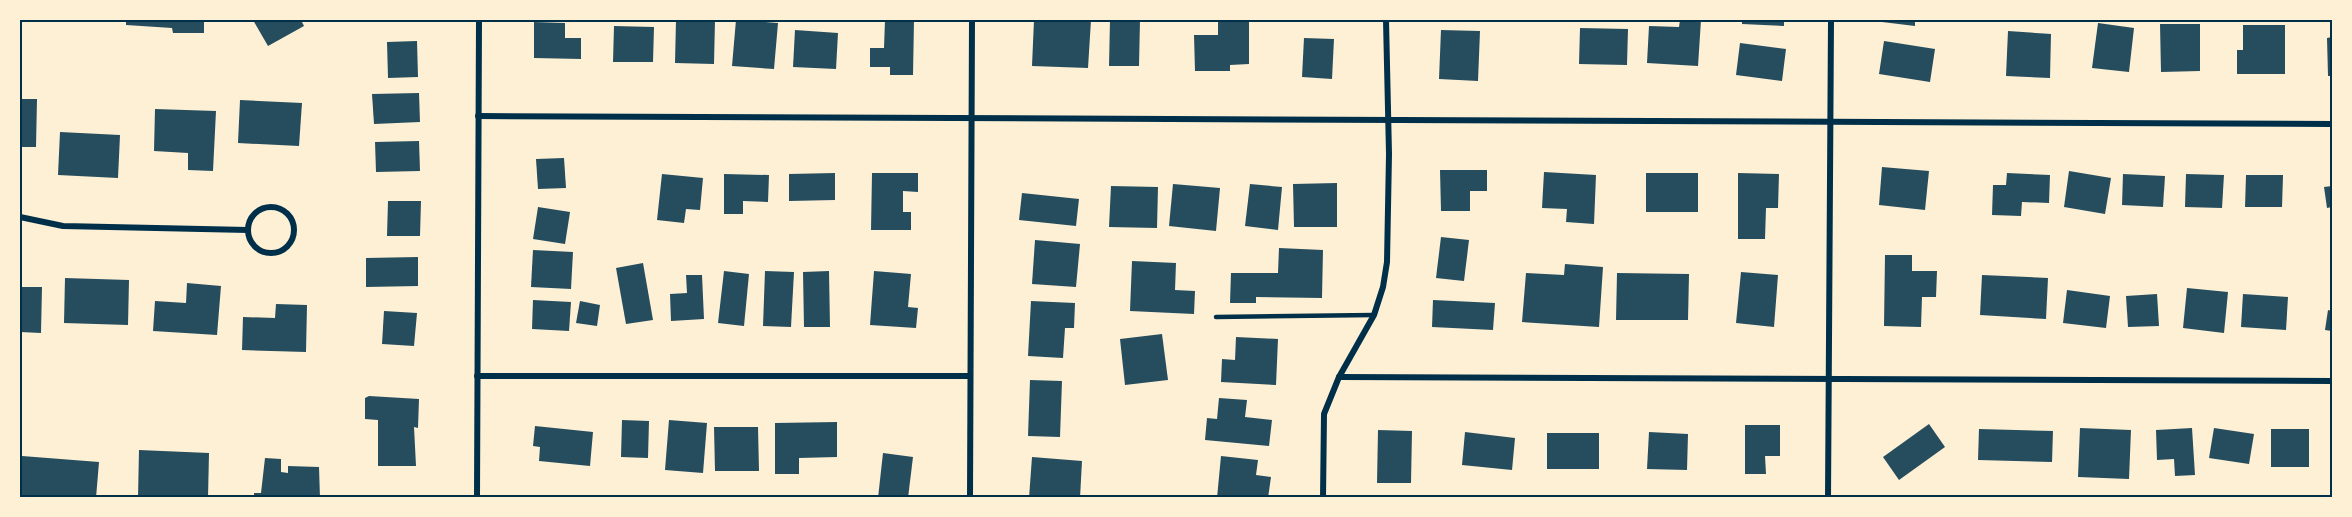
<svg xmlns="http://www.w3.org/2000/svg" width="2352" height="517" font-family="'Varela Round',sans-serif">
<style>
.building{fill:#264d5e}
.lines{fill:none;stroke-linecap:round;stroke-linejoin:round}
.service{stroke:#003049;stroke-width:4.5}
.minor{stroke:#003049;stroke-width:6}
.neatline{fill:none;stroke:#003049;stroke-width:2}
</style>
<rect width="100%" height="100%" fill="#fdf0d5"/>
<!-- building -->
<g class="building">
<path d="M126 20H204V33H173L172 28 126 25Z"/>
<path d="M253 20H301L304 26 268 46Z"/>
<path d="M676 20H715L714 64 675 63Z"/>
<path d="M736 20 778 23 774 69 732 66Z"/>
<path d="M885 20H914L913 75H890V67H870V48H884Z"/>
<path d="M1034 20H1091L1088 68 1032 66Z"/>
<path d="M1110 20H1140L1139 66H1109Z"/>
<path d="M1680 20H1701L1698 66 1647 63 1649 26 1679 27Z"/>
<path d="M1742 20H1784V26L1742 24Z"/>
<path d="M1883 20H1915V26L1882 22Z"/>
<path d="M534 22 565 23V38H581V59L534 58Z"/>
<path d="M1218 22H1249V64L1230 65V71H1195L1194 35H1218Z"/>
<path d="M2098 23 2134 28 2129 72 2092 68Z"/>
<path d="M2160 24H2200V71L2161 72Z"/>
<path d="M2243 25H2285V74H2237V50H2243Z"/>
<path d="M614 26 654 27 653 62H613Z"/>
<path d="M1580 28 1628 29 1627 65 1579 64Z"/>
<path d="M795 30 838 33 836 69 793 67Z"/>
<path d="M1441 30 1480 31 1478 81 1439 79Z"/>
<path d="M2008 31 2051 34 2050 78 2006 76Z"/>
<path d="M2332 37V76H2328L2327 38Z"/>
<path d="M1304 38 1334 39 1332 79 1302 77Z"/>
<path d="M417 41 418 77 388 78 387 42Z"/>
<path d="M1884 41 1935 49 1930 82 1879 74Z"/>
<path d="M1740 43 1786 49 1782 81 1736 75Z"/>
<path d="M419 93 420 122 374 124 372 94Z"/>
<path d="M20 99H37L36 147H20Z"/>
<path d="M240 100 302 103 299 146 238 143Z"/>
<path d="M155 109 216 111 213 171 188 170V153L154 151Z"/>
<path d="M60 132 120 135 118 178 58 175Z"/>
<path d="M419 141 420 171 376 172 375 142Z"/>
<path d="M564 158 566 188 538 189 536 159Z"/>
<path d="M1882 167 1929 171 1925 210 1879 205Z"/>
<path d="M1440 170H1487V191H1470V211H1441Z"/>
<path d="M2069 171 2111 178 2105 214 2064 207Z"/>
<path d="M1544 172 1596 175 1594 224 1566 222 1567 209 1542 208Z"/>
<path d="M835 173V200L789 201V174Z"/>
<path d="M872 173H918V192L903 191V212H911V230H871Z"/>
<rect x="1646" y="173" width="52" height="39"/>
<path d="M1738 173 1779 174 1778 208H1766L1765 239H1738Z"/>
<path d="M2007 173 2050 175 2049 203 2022 202 2021 216 1992 215 1993 185H2006Z"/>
<path d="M662 174 703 178 700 210 686 209 684 223 657 220Z"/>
<path d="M724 174 769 175 768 202 743 201V214H724Z"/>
<path d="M2123 174 2165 176 2163 207 2122 205Z"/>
<path d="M2186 174 2224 175 2222 208 2185 207Z"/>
<path d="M2246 175H2283L2282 207H2245Z"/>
<path d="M1337 183V227H1294L1293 184Z"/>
<path d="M1173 184 1220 188 1216 231 1169 226Z"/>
<path d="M1250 184 1282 187 1278 230 1245 226Z"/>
<path d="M1111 186 1158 187 1157 228 1109 227Z"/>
<path d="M2332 186V207L2327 208 2324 187Z"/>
<path d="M1022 193 1079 199 1076 226 1019 220Z"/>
<path d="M388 201H421L420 236H387Z"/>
<path d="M538 207 570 212 565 244 533 239Z"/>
<path d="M1441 237 1469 240 1464 281 1436 278Z"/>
<path d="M1035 240 1080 244 1076 287 1032 284Z"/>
<path d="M1279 248 1323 250 1322 298 1256 297V303H1230L1231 273H1278Z"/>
<path d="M533 250 573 252 571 289 531 287Z"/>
<path d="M1885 255H1912V271H1937L1936 297H1922L1921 327 1884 326Z"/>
<path d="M418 257V286L366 287V258Z"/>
<path d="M1132 261 1176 263 1175 290 1195 291 1194 314 1130 311Z"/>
<path d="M643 263 653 320 626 324 616 268Z"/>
<path d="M1565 264 1603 267 1599 327 1522 322 1526 273 1564 275Z"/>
<path d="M724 271 749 274 744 326 718 323Z"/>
<path d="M765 271 794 272 791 327 763 326Z"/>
<path d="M829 271 830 327H804L803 272Z"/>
<path d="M874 271 911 274 908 307 918 308 916 328 870 325Z"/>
<path d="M1741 272 1778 275 1774 327 1736 323Z"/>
<path d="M1617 273 1689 274 1688 320H1616Z"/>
<path d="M686 275H702L704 319 671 321 670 294 687 293Z"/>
<path d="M1982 275 2048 278 2046 319 1980 315Z"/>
<path d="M65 278 129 280 128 325 64 323Z"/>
<path d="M187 283 221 286 217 335 153 331 155 301 186 303Z"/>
<path d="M20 287H42L41 333 20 332Z"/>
<path d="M2187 288 2228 292 2224 333 2183 328Z"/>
<path d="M2067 290 2110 296 2106 328 2063 323Z"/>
<path d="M2157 294 2159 326 2128 327 2126 296Z"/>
<path d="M2243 294 2288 297 2286 330 2241 327Z"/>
<path d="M533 300 571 302 569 331 532 329Z"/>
<path d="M1433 300 1495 303 1493 330 1432 327Z"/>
<path d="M580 301 600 305 597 326 576 323Z"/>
<path d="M1031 301 1075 303 1074 328H1065L1063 358 1028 356Z"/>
<path d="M276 304 307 305 306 352 242 350 243 317 275 318Z"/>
<path d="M2328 310 2332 311V331L2325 330Z"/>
<path d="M384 311 417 313 414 346 382 344Z"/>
<path d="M1162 334 1168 380 1125 385 1120 339Z"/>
<path d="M1236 337 1278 339 1276 385 1221 382 1222 359 1235 360Z"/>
<path d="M1030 380 1062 381 1060 437 1028 436Z"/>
<path d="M369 396 419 399 418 428 414 427 416 466H378V420L365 419V398Z"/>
<path d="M1219 398 1247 400 1245 417 1272 420 1269 446 1205 440 1207 418 1217 419Z"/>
<path d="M622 420 649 421 648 458 621 457Z"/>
<path d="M669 420 707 423 703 473 665 470Z"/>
<path d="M837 422V457L799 458V474H775V423Z"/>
<path d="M1929 424 1945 447 1899 480 1883 457Z"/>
<path d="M1745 425H1780V456H1765L1766 474H1745Z"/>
<path d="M535 426 593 432 590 466 539 461 540 447 533 446Z"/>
<path d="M714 427H758L759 471H715Z"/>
<path d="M2080 428 2131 430 2129 479 2078 477Z"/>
<path d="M2192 428 2195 475 2175 476 2174 459 2157 460 2156 430Z"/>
<path d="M2214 428 2254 434 2249 464 2209 458Z"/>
<path d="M1979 429 2053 431 2052 462 1978 460Z"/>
<rect x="2271" y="429" width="38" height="38"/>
<path d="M1378 430 1412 431 1411 483H1377Z"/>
<path d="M1465 432 1515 438 1512 470 1462 465Z"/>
<path d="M1649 432 1688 434 1687 470 1647 469Z"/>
<rect x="1547" y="433" width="52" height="36"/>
<path d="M139 450 209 453 208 498H138Z"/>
<path d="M883 453 913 457 908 498H878Z"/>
<path d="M22 456 99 462 96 498 20 497Z"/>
<path d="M1221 456 1258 460 1256 475 1271 477 1268 498H1217Z"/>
<path d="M1032 457 1082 461 1080 498H1029Z"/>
<path d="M265 458 281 459V472L288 473V466L319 467 320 498H254V493H261Z"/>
</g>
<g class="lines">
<!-- service -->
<path class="service" d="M1216 317 1374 315"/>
<!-- minor -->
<g class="minor">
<path d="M478 116 2332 124"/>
<circle cx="271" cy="230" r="23"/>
<path d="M20 217 63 226 248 230"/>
<path d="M477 376H970"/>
<path d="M1339 377 2332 381"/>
<path d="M477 498 479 20"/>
<path d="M970 498 972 20"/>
<path d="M1323 498 1324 414 1339 377 1374 315 1383 287 1387 262 1389 154 1386 20"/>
<path d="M1828 498 1831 20"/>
</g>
</g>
<!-- border -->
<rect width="2352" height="517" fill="none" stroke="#fdf0d5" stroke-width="42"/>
<rect x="21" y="21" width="2310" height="475" class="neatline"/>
</svg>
